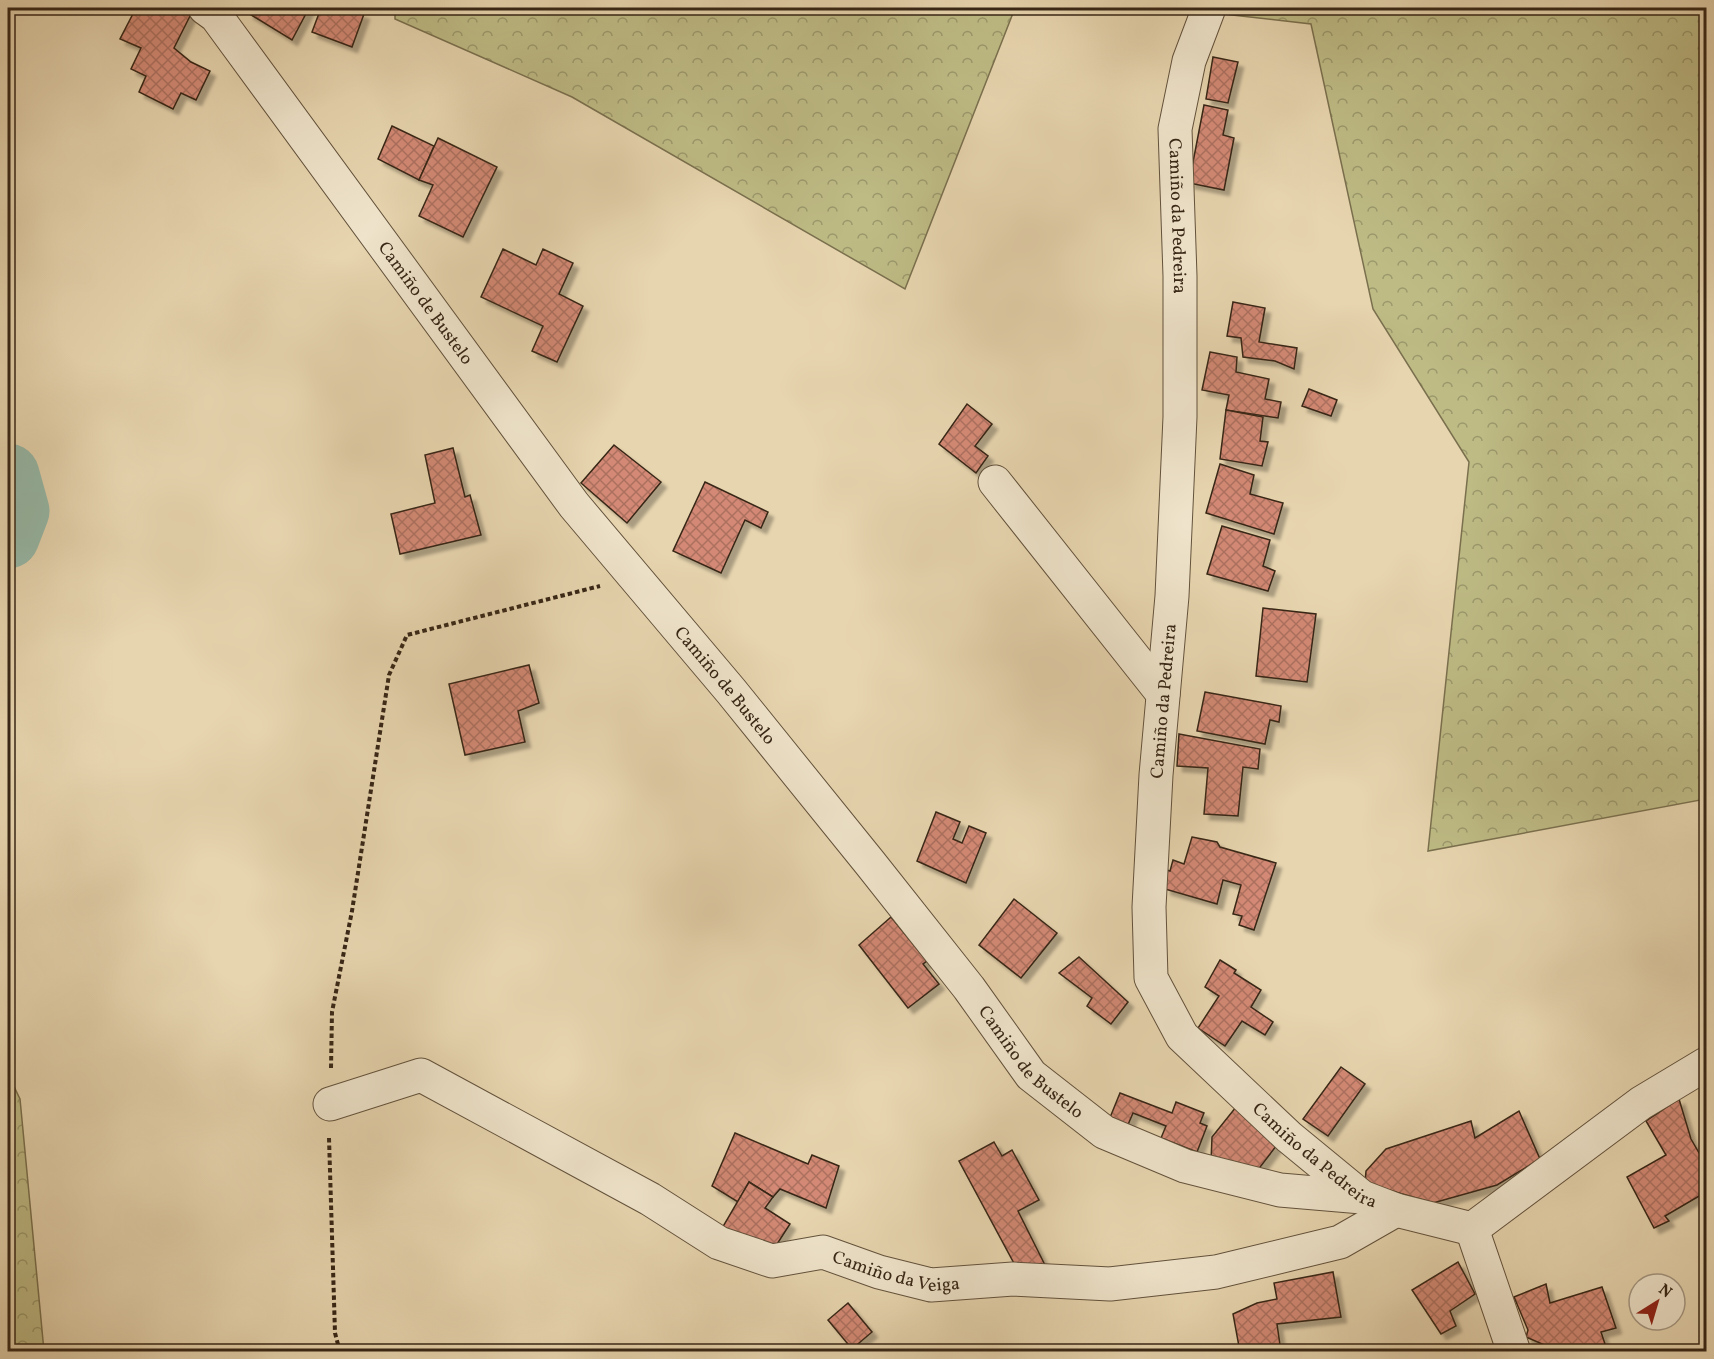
<svg xmlns="http://www.w3.org/2000/svg" width="1714" height="1359" font-family="Vollkorn,serif">
<style>
.forest{fill:url(#forest-crowns);stroke:#7a704e;stroke-width:1.5}
.lines{fill:none;stroke-linecap:round;stroke-linejoin:round}
.river{stroke:#97b9a8;stroke-width:63}
.building{fill:url(#building-cross-hatch);stroke:#372616;stroke-width:1.5;filter:url(#shadow)}
.minor-casing{stroke:#63523c;stroke-width:35}
.path{stroke:#372616;stroke-width:4;stroke-dasharray:4.5 3;stroke-linecap:butt}
.minor{stroke:#efe4cb;stroke-width:33}
.labels{text-anchor:middle;stroke-width:5;stroke-linejoin:round;paint-order:stroke}
.street-label{font-size:18px;fill:#372616;stroke:#efe4cb}
</style>
<defs>
<pattern id="forest-crowns" width="20" height="18" patternUnits="userSpaceOnUse" patternTransform="scale(1.5)"><rect width="20" height="18" fill="#bebb85"/><path d="M2 6a3 3 0 1 1 6 0M12 15a3 3 0 1 1 6 0" fill="none" stroke="#9b986c"/></pattern>
<pattern id="building-cross-hatch" width="8" height="8" patternUnits="userSpaceOnUse" patternTransform="scale(1.5)"><rect width="8" height="8" fill="#d38975"/><path d="M0 0l8 8M0 8l8-8" fill="none" stroke="#ac705f"/></pattern>
<filter id="shadow"><feDropShadow dx="5.5" dy="5.5" stdDeviation="1.5" flood-color="#0004"/></filter>
</defs>
<rect width="100%" height="100%" fill="#e7d5af"/>
<filter id="stains"><feTurbulence type="fractalNoise" baseFrequency=".00333" numOctaves="4"/><feColorMatrix values="0 0 0 0 .2 0 0 0 0 .09 0 0 0 0 .02 0 0 0 .5 -.17"/></filter>
<radialGradient id="worn" r=".72"><stop offset=".6" stop-color="#630" stop-opacity="0"/><stop offset="1" stop-color="#630" stop-opacity=".3"/></radialGradient>
<!-- forest -->
<g class="forest">
<path d="M395 8H1015L905 289 572 97 395 19Z"/>
<path d="M1170 8H1706V799L1428 851 1469 462 1373 309 1311 24Z"/>
<path d="M8 1074 20 1099 44 1351H8Z"/>
</g>
<g class="lines">
<!-- river -->
<path class="river" d="M8 475 18 511 8 537"/>
</g>
<!-- building -->
<g class="building">
<path d="M136 8H194L174 48 191 62 210 71 196 100 181 93 173 109 139 92 146 76 131 69 141 48 120 39Z"/>
<path d="M251 8H309L292 40 248 13Z"/>
<path d="M321 8H343L364 14 352 47 312 32Z"/>
<path d="M1213 57 1238 62 1228 103 1206 99Z"/>
<path d="M1204 105 1228 110 1223 135 1234 138 1224 190 1189 183Z"/>
<path d="M392 126 434 146 419 180 378 159Z"/>
<path d="M438 138 497 167 463 237 419 216 433 185 419 180Z"/>
<path d="M503 249 536 265 543 249 573 263 559 294 583 306 557 362 532 351 543 326 481 297Z"/>
<path d="M1233 302 1265 308 1259 342 1297 348 1294 369 1275 361 1243 357 1241 338 1227 336Z"/>
<path d="M1210 352 1237 357 1236 372 1269 379 1265 399 1281 402 1278 418 1226 410 1229 395 1202 390Z"/>
<path d="M1309 389 1337 400 1331 416 1302 406Z"/>
<path d="M967 404 992 424 975 446 988 456 976 473 939 444Z"/>
<path d="M1226 410 1263 417 1260 441 1268 442 1262 466 1220 459Z"/>
<path d="M614 445 661 482 627 523 581 483Z"/>
<path d="M453 448 465 497 470 495 481 535 400 554 391 514 435 503 425 455Z"/>
<path d="M1220 464 1254 475 1250 494 1283 503 1274 534 1206 513Z"/>
<path d="M705 482 768 512 761 528 745 520 721 573 673 551Z"/>
<path d="M1222 526 1270 540 1263 566 1275 571 1268 591 1207 574Z"/>
<path d="M1263 608 1316 614 1307 682 1256 676Z"/>
<path d="M529 665 539 703 518 711 525 742 465 755 449 684Z"/>
<path d="M1205 692 1281 706 1279 722 1270 720 1265 744 1197 731Z"/>
<path d="M1179 734 1260 749 1258 769 1243 767 1238 816 1204 814 1208 768 1177 766Z"/>
<path d="M936 812 960 822 953 839 962 843 969 826 986 833 966 883 917 861Z"/>
<path d="M1192 837 1217 842 1220 847 1276 863 1254 930 1239 925 1242 916 1233 914 1241 885 1223 880 1217 904 1165 889 1167 870 1170 871 1173 860 1184 864Z"/>
<path d="M1014 899 1057 933 1021 978 979 945Z"/>
<path d="M891 917 927 961 923 964 939 984 908 1008 859 945Z"/>
<path d="M1079 957 1128 1002 1111 1024 1087 1006 1092 998 1059 973Z"/>
<path d="M1220 960 1236 970 1234 973 1261 990 1251 1007 1273 1022 1265 1035 1242 1021 1225 1046 1198 1028 1219 996 1205 987Z"/>
<path d="M1341 1067 1365 1084 1328 1136 1303 1119Z"/>
<path d="M1120 1093 1172 1113 1176 1102 1204 1113 1200 1123 1207 1126 1197 1152 1161 1138 1166 1126 1133 1113 1127 1127 1109 1120Z"/>
<path d="M1679 1099 1691 1139 1706 1165V1192L1665 1216 1669 1221 1654 1228 1627 1177 1666 1155 1646 1121Z"/>
<path d="M1236 1107 1280 1141 1254 1175 1211 1162 1212 1137Z"/>
<path d="M1519 1111 1540 1159 1497 1185 1433 1203 1365 1183 1366 1171 1386 1149 1471 1121 1475 1138Z"/>
<path d="M735 1133 808 1164 812 1155 839 1166 826 1208 780 1189 773 1197 749 1182 738 1202 712 1186Z"/>
<path d="M994 1142 1002 1156 1012 1150 1039 1200 1018 1211 1048 1271 1016 1267 959 1161Z"/>
<path d="M749 1182 773 1197 765 1208 790 1224 770 1255 718 1235Z"/>
<path d="M1458 1262 1475 1294 1450 1311 1456 1326 1441 1334 1412 1290Z"/>
<path d="M1333 1272 1341 1317 1277 1324 1281 1352H1240L1233 1314 1257 1303 1277 1299 1274 1283Z"/>
<path d="M1546 1284 1550 1303 1602 1287 1616 1328 1601 1332 1605 1344 1586 1352H1549L1547 1346 1526 1337 1528 1330 1514 1297Z"/>
<path d="M848 1303 872 1332 852 1349 828 1320Z"/>
</g>
<g class="lines">
<defs>
<g id="minor">
<path id="s1" d="M205 8 216 16 574 505 731 691 870 863 969 988 1031 1075 1104 1132 1185 1166 1280 1190 1362 1197"/>
<path id="s2" d="M1209 8 1189 61 1175 129 1180 276V417L1172 596 1156 775 1149 907 1151 978 1182 1036 1289 1137 1362 1197 1396 1210 1472 1229"/>
<path d="M995 482 1163 694"/>
<path id="s3" d="M330 1104 421 1075 650 1199 719 1243 772 1261 823 1252 879 1272 931 1285 1013 1279 1110 1284 1216 1272 1340 1242 1396 1210"/>
<path d="M1472 1229 1641 1103 1706 1064"/>
<path d="M1472 1229 1514 1352"/>
</g>
</defs>
<!-- minor casing -->
<use href="#minor" class="minor-casing"/>
<!-- path -->
<g class="path">
<path d="M331 1068 332 1012 352 911 389 675 407 635 600 586"/>
<path d="M329 1138 335 1333 340 1352"/>
</g>
<!-- minor -->
<use href="#minor" class="minor"/>
</g>
<g class="labels">
<!-- street labels -->
<g class="street-label">
<text dy="6" stroke="none"><textPath href="#s2" startOffset="213">Camiño da Pedreira</textPath></text>
<text dy="6" stroke="none"><textPath href="#s1" startOffset="369">Camiño de Bustelo</textPath></text>
<text dy="6" stroke="none"><textPath href="#s1" startOffset="855">Camiño de Bustelo</textPath></text>
<text transform="translate(1163 701) rotate(-85)" y="6">Camiño da Pedreira</text>
<text dy="6" stroke="none"><textPath href="#s1" startOffset="1341">Camiño de Bustelo</textPath></text>
<text dy="6" stroke="none"><textPath href="#s2" startOffset="1221">Camiño da Pedreira</textPath></text>
<text dy="6" stroke="none"><textPath href="#s3" startOffset="622">Camiño da Veiga</textPath></text>
</g>
</g>
<!-- margin -->
<rect width="1714" height="1359" fill="none" stroke="#e7d5af" stroke-width="30"/>
<rect x="9" y="9" width="1696" height="1341" fill="none" stroke="#372616" stroke-width="3"/>
<rect x="15" y="15" width="1684" height="1329" fill="none" stroke="#372616" stroke-width="1.5"/>
<!-- north arrow -->
<g transform="translate(1657 1302) rotate(37)"><circle r="28" fill="#efe4cb" stroke="#a59883" stroke-width="1.5"/>
<path d="M0-4.5L10 22L0 15L-10 22Z" fill="#8f2418"/>
<text y="-9" font-size="16" font-weight="bold" text-anchor="middle" fill="#372616">N</text>
</g>
<rect width="100%" height="100%" filter="url(#stains)"/>
<rect width="100%" height="100%" fill="url(#worn)"/>
</svg>
